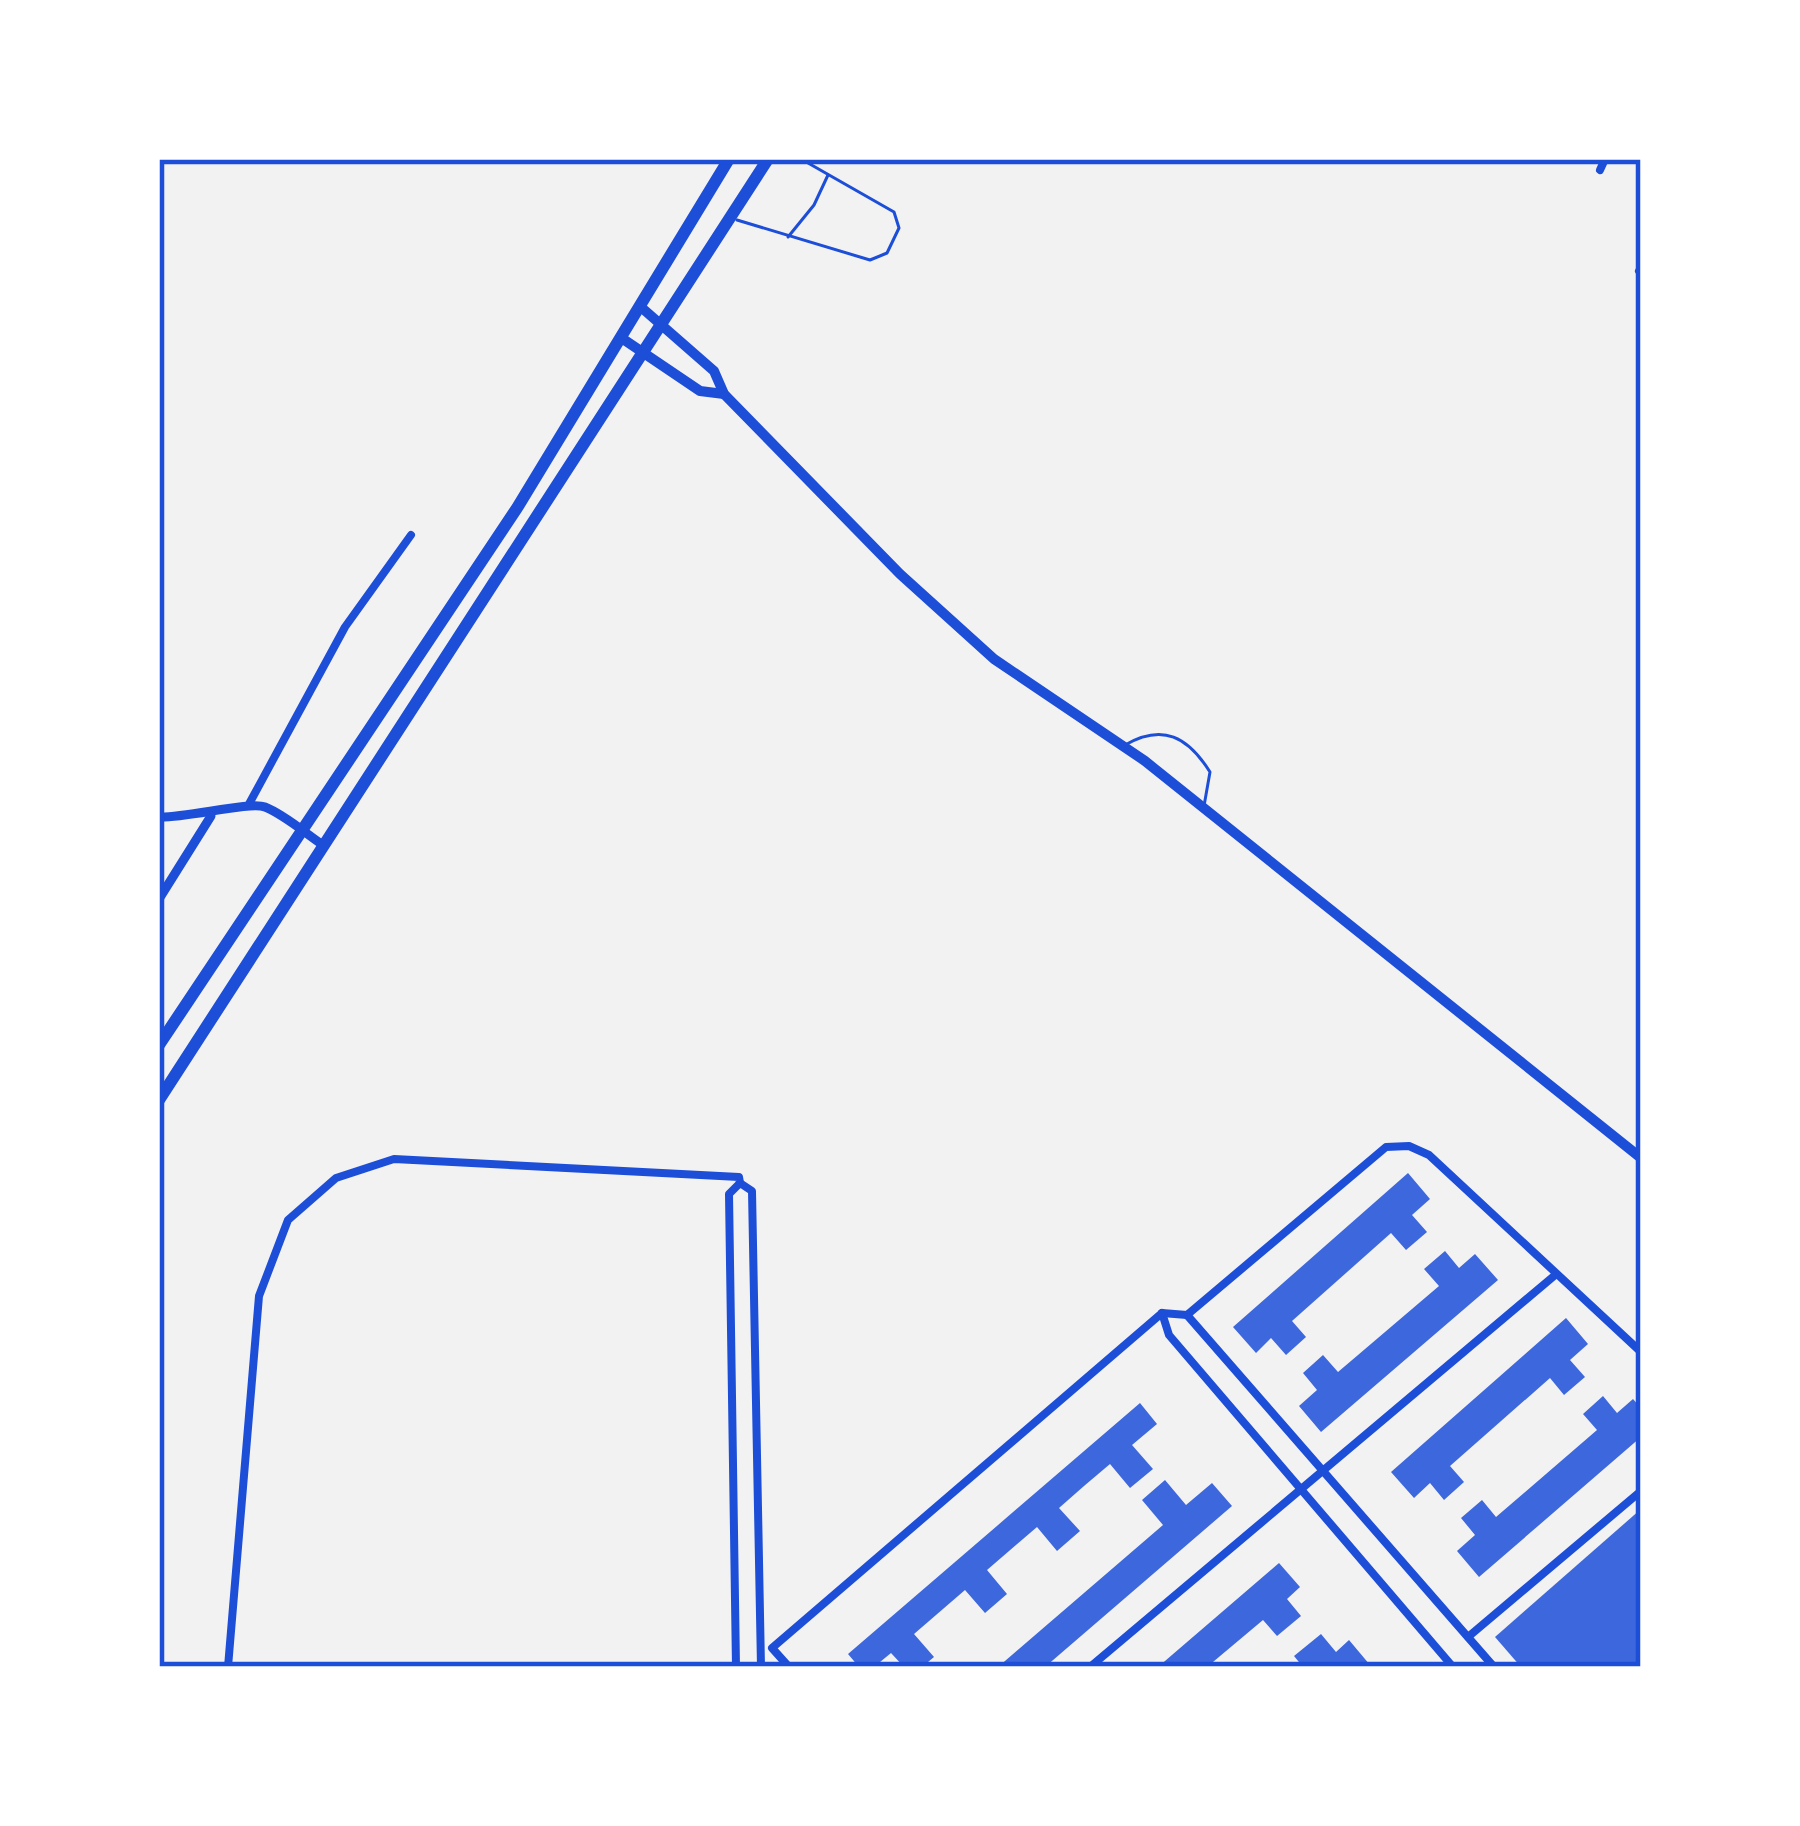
<svg xmlns="http://www.w3.org/2000/svg" width="1800" height="1826" font-family="Roboto,sans-serif">
<style>
.building{fill:#3d67dc}
.lines{fill:none;stroke-linecap:round;stroke-linejoin:round}
.service{stroke:#1d4ed8;stroke-width:3}
.minor{stroke:#1d4ed8;stroke-width:8}
.tertiary{stroke:#1d4ed8;stroke-width:9}
.secondary{stroke:#1d4ed8;stroke-width:10}
.primary{stroke:#1d4ed8;stroke-width:12}
.neatline{fill:none;stroke:#1d4ed8;stroke-width:4.5}
</style>
<rect width="100%" height="100%" fill="#f2f2f2"/>
<!-- building -->
<g class="building">
<path d="M1408 1173 1430 1199 1412 1215 1427 1232 1406 1250 1391 1233 1292 1321 1306 1337 1286 1355 1271 1338 1256 1353 1233 1327Z"/>
<path d="M1445 1251 1459 1268 1475 1254 1498 1280 1321 1432 1299 1406 1317 1390 1303 1373 1323 1355 1338 1372 1358 1355 1439 1286 1424 1269Z"/>
<path d="M1566 1318 1588 1344 1570 1360 1585 1377 1564 1395 1550 1378 1450 1466 1464 1482 1444 1500 1430 1483 1414 1498 1391 1472Z"/>
<path d="M1603 1396 1617 1413 1633 1399 1641 1408V1437L1479 1577 1457 1551 1475 1535 1461 1518 1482 1500 1496 1517 1597 1430 1583 1414Z"/>
<path d="M1140 1403 1157 1424 1132 1445 1153 1469 1130 1488 1110 1464 1084 1486 1059 1508 1080 1531 1057 1551 1037 1527 987 1570 1007 1594 985 1613 965 1590 914 1634 934 1657 922 1667H904L891 1653 874 1667H859L848 1654Z"/>
<path d="M1165 1480 1186 1505 1212 1483 1232 1506 1045 1667H998L1163 1525 1142 1500Z"/>
<path d="M1641 1509V1667H1521L1495 1637Z"/>
<path d="M1279 1563 1300 1587 1287 1599 1301 1616 1277 1636 1263 1620 1207 1667H1158Z"/>
<path d="M1321 1634 1336 1652 1349 1640 1370 1665 1303 1667 1294 1656Z"/>
</g>
<g class="lines">
<!-- service -->
<g class="service">
<path d="M737 220 870 260 887 253 899 228 894 212 801 159"/>
<path d="M788 237 814 205 828 175"/>
<path d="M1125 745C1163 723 1188 737 1210 772L1204 806"/>
</g>
<!-- minor -->
<g class="minor">
<path d="M1600 170 1605 159"/>
<path d="M1639 271 1641 268"/>
<path d="M249 804 345 627 411 535"/>
<path d="M1162 1313 1169 1335 1453 1667"/>
<path d="M1162 1313 1187 1315"/>
<path d="M1187 1315 1386 1147 1409 1146 1429 1155 1641 1352"/>
<path d="M1187 1315 1494 1667"/>
<path d="M1468 1637 1641 1491"/>
<path d="M228 1667 259 1296 288 1220 336 1178 394 1159 739 1177 740 1183"/>
<path d="M736 1667 729 1194 740 1183 752 1191 761 1667"/>
<path d="M789 1667 772 1648 1162 1313"/>
<path d="M1090 1667 1554 1276"/>
</g>
<!-- tertiary -->
<g class="tertiary">
<path d="M159 817C187 818 250 801 265 807 285 815 305 833 323 845"/>
<path d="M159 899 211 816"/>
</g>
<!-- secondary -->
<g class="secondary">
<path d="M642 308 714 371 724 394 900 574 994 659 1145 761 1641 1158"/>
<path d="M623 339 700 391 724 394"/>
</g>
<!-- primary -->
<g class="primary">
<path d="M159 1045 517 508 729 159"/>
<path d="M159 1100 768 159"/>
</g>
</g>
<!-- border -->
<rect width="1800" height="1826" fill="none" stroke="#ffffff" stroke-width="324"/>
<rect x="162" y="162" width="1476" height="1502" class="neatline"/>
</svg>
